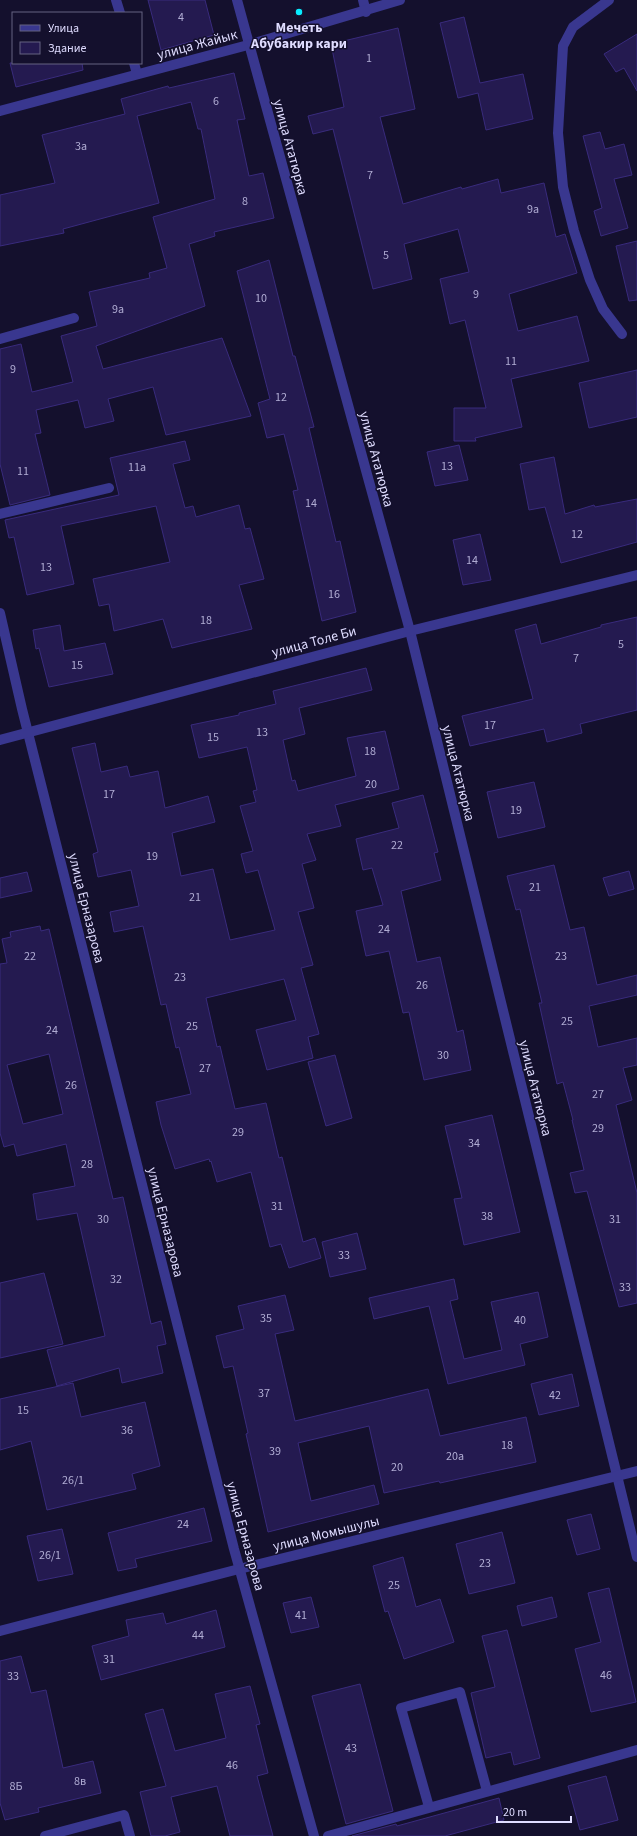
<svg xmlns="http://www.w3.org/2000/svg" width="637" height="1836" font-family="'Source Sans 3',sans-serif">
<style>
.building{fill:#241a50;stroke:#392b7d;fill-rule:evenodd}
.lines{fill:none;stroke-linecap:round;stroke-linejoin:round}
.minor{stroke:#39378f;stroke-width:10}
.poi-dot{fill:#08ecff;stroke:#14102d;stroke-width:1.5}
.labels{text-anchor:middle;stroke-width:3;stroke-linejoin:round;paint-order:stroke}
.number-label{font-size:12px;fill:#b0acd3}
.poi-label{font-size:14px;font-weight:bold;fill:#dfdcff;stroke:#14102d}
.street-label{font-size:14px;fill:#dfdcff;stroke:#14102d}
</style>
<rect width="100%" height="100%" fill="#14102d"/>
<!-- building -->
<g class="building">
<path d="M148 0H205L214 35 161 50Z"/>
<path d="M464 17 480 83 523 74 533 119 486 130 478 93 458 98 440 23Z"/>
<path d="M398 28 415 109 380 117 403 204 461 187 462 189 498 179 501 193 544 183 556 237 565 234 577 273 509 294 518 331 577 316 589 361 511 379 522 427 475 438 476 441H454V408H486L465 320 450 324 440 279 469 272 458 229 404 244 412 279 373 289 333 129 313 134 308 116 344 107 331 44Z"/>
<path d="M637 34V91L624 68 616 72 604 54Z"/>
<path d="M10 63H82L83 70 16 87Z"/>
<path d="M234 73 245 119 237 120 249 176 263 173 274 218 214 232 215 236 189 244 205 306 96 346 103 369 222 338 251 416 166 435 153 387 108 399 114 421 85 428 78 400 36 410 41 433 35 434 50 495 10 505 0 464V349L21 344 32 392 73 382 61 336 97 326 89 292 150 278 149 273 167 268 153 217 215 199 201 129H198L191 102 137 116 159 203 63 229 64 233 0 246V195L55 183 42 135 125 114 121 99 168 86 169 88Z"/>
<path d="M600 132 605 149 624 144 632 175 614 179 628 228 601 236 594 211 602 208 583 136Z"/>
<path d="M637 241V300L629 301 616 246Z"/>
<path d="M269 260 293 356H295L314 427 309 428 336 542 340 541 356 612 322 621 293 491 298 490 284 434 267 438 258 403 270 399 237 271Z"/>
<path d="M637 370V417L589 428 579 383Z"/>
<path d="M185 441 190 460 173 464 185 508 193 506 196 517 239 505 245 529 250 528 264 579 239 585 252 629 172 648 163 619 114 631 109 604 99 606 93 579 170 562 156 506 61 526 74 584 27 595 14 537 9 538 5 520 119 495 110 458Z"/>
<path d="M459 445 468 480 435 486 427 452Z"/>
<path d="M554 457 565 514 594 505 595 507 637 499V542L561 563 545 507 529 510 520 464Z"/>
<path d="M480 534 491 580 463 585 453 540Z"/>
<path d="M637 617V710L580 724 582 733 547 742 544 729 470 746 462 716 533 699 515 630 536 624 541 644 601 627V625Z"/>
<path d="M60 625 64 651 105 643 113 674 49 687 39 648 36 649 33 630Z"/>
<path d="M366 668 372 690 299 708 305 734 283 740 292 781 295 780 298 791 356 776 347 738 385 731 399 789 335 805 341 826 307 834 316 860 302 864 314 908 298 912 313 965 301 968 319 1034 308 1037 313 1058 267 1070 256 1030 296 1020 284 979 206 998 217 1047 220 1046 235 1109 266 1103 279 1158 282 1157 303 1242 315 1238 321 1258 289 1268 281 1244 270 1247 251 1172 217 1182 211 1161 210 1162 209 1159 175 1169 161 1125 156 1102 191 1094 179 1047 176 1048 166 1004 161 1005 143 926 114 932 110 912 139 906 131 870 98 877 93 854 98 852 72 748 95 743 101 772 127 766 130 777 158 771 165 808 208 796 215 822 172 833 181 876 213 869 230 940 275 930 258 870 246 873 241 854 253 851 240 806 256 802 253 791 257 790 247 747 199 758 191 725 239 715V713L276 704 273 691Z"/>
<path d="M534 782 545 827 498 838 487 792Z"/>
<path d="M423 795 438 852 434 853 441 880 401 891 417 962 440 957 457 1032 463 1030 471 1070 424 1080 409 1012 403 1013 389 951 366 956 356 911 383 905 372 868 363 870 356 839 399 828 392 803Z"/>
<path d="M554 865 570 930 584 927 597 985 637 975V995L589 1006 598 1047 637 1038V1065L623 1068 632 1100 616 1105 637 1193V1303L619 1307 587 1191 575 1193 570 1173 584 1170 572 1120H573L563 1082 557 1084 539 1003H542L520 909 516 910 507 876Z"/>
<path d="M629 871 634 889 609 896 603 878Z"/>
<path d="M27 872 32 891 0 898V878Z"/>
<path d="M40 926 41 931 49 929 113 1199 123 1197 151 1324 161 1321 166 1344 157 1346 163 1373 122 1383 119 1368 57 1386 47 1350 105 1336 77 1213 37 1220 33 1194 75 1186 66 1144 17 1156 14 1144 4 1147 0 1133V964L7 963 2 939 11 937 10 932ZM49 1054 63 1114 23 1124 7 1065Z"/>
<path d="M335 1055 352 1118 326 1126 308 1062Z"/>
<path d="M492 1115 520 1232 464 1245 454 1199 462 1198 445 1126Z"/>
<path d="M357 1233 366 1269 330 1277 322 1242Z"/>
<path d="M44 1273 63 1344 0 1358V1283Z"/>
<path d="M454 1279 458 1299 450 1301 464 1359 502 1350 491 1302 538 1292 548 1337 520 1344 525 1365 448 1384 429 1306 374 1319 369 1298Z"/>
<path d="M285 1295 294 1330 275 1334 295 1421 428 1389 440 1436 526 1417 536 1462 440 1483 439 1481 384 1493 369 1426 298 1443 311 1501 374 1485 379 1504 268 1532 246 1434 248 1433 233 1366 224 1368 216 1336 244 1329 238 1306Z"/>
<path d="M572 1374 579 1406 539 1415 531 1384Z"/>
<path d="M73 1383 81 1417 145 1402 160 1466 132 1474 136 1489 47 1510 31 1441 0 1450V1399Z"/>
<path d="M204 1508 212 1541 135 1559 137 1567 118 1571 108 1533Z"/>
<path d="M591 1514 600 1549 577 1555 567 1520Z"/>
<path d="M62 1529 73 1574 38 1581 27 1536Z"/>
<path d="M502 1532 515 1583 469 1594 456 1544Z"/>
<path d="M403 1557 416 1607 440 1599 454 1642 404 1659 388 1611 385 1612 373 1566Z"/>
<path d="M609 1588 636 1702 591 1712 575 1649 601 1642 588 1593Z"/>
<path d="M311 1597 319 1627 291 1633 283 1603Z"/>
<path d="M552 1597 557 1617 522 1626 517 1606Z"/>
<path d="M216 1610 225 1647 101 1680 92 1646 129 1636 126 1620 163 1613 166 1624Z"/>
<path d="M507 1630 540 1758 514 1765 511 1752 486 1758 471 1693 495 1687 482 1636Z"/>
<path d="M21 1656 31 1693 46 1690 63 1768 93 1761 101 1793 38 1808 39 1812 5 1820 0 1803V1661Z"/>
<path d="M360 1684 393 1811 346 1824 312 1696Z"/>
<path d="M250 1686 260 1724 256 1725 268 1773 257 1776 273 1836H230L217 1786 171 1797 180 1832 165 1836H151L140 1792 166 1786 145 1714 163 1709 175 1751 226 1738 215 1694Z"/>
<path d="M606 1776 618 1820 580 1830 568 1786Z"/>
<path d="M499 1798 504 1820 445 1836H352L396 1824 397 1826Z"/>
</g>
<g class="lines">
<!-- minor -->
<g class="minor">
<path d="M116 0 120 13"/>
<path d="M237 0 410 631 637 1557"/>
<path d="M363 0 366 12"/>
<path d="M609 0 573 27 563 46 558 133 563 187 574 231 590 280 603 309 622 334"/>
<path d="M134 63 137 74"/>
<path d="M0 111 248 45 400 0"/>
<path d="M0 339 74 318"/>
<path d="M0 514 109 488"/>
<path d="M0 613 22 709 234 1549 314 1836"/>
<path d="M0 740 410 631 637 575"/>
<path d="M0 1631 239 1569 637 1471"/>
<path d="M429 1807 401 1708 460 1692 487 1791"/>
<path d="M45 1836 124 1815 130 1836"/>
<path d="M328 1836 637 1750"/>
</g>
</g>
<!-- markers -->
<circle class="poi-dot" cx="299" cy="12" r="4"/>
<g class="labels">
<!-- number labels -->
<g class="number-label">
<text x="181" y="21">4</text>
<text x="369" y="62">1</text>
<text x="216" y="105">6</text>
<text x="81" y="150">3а</text>
<text x="370" y="179">7</text>
<text x="245" y="205">8</text>
<text x="533" y="213">9а</text>
<text x="386" y="259">5</text>
<text x="476" y="298">9</text>
<text x="261" y="302">10</text>
<text x="118" y="313">9а</text>
<text x="511" y="365">11</text>
<text x="13" y="373">9</text>
<text x="281" y="401">12</text>
<text x="447" y="470">13</text>
<text x="137" y="471">11а</text>
<text x="23" y="475">11</text>
<text x="311" y="507">14</text>
<text x="577" y="538">12</text>
<text x="472" y="564">14</text>
<text x="46" y="571">13</text>
<text x="334" y="598">16</text>
<text x="206" y="624">18</text>
<text x="621" y="648">5</text>
<text x="576" y="662">7</text>
<text x="77" y="669">15</text>
<text x="490" y="729">17</text>
<text x="262" y="736">13</text>
<text x="213" y="741">15</text>
<text x="370" y="755">18</text>
<text x="371" y="788">20</text>
<text x="109" y="798">17</text>
<text x="516" y="814">19</text>
<text x="397" y="849">22</text>
<text x="152" y="860">19</text>
<text x="535" y="891">21</text>
<text x="195" y="901">21</text>
<text x="384" y="933">24</text>
<text x="30" y="960">22</text>
<text x="561" y="960">23</text>
<text x="180" y="981">23</text>
<text x="422" y="989">26</text>
<text x="567" y="1025">25</text>
<text x="192" y="1030">25</text>
<text x="52" y="1034">24</text>
<text x="443" y="1059">30</text>
<text x="205" y="1072">27</text>
<text x="71" y="1089">26</text>
<text x="598" y="1098">27</text>
<text x="598" y="1132">29</text>
<text x="238" y="1136">29</text>
<text x="474" y="1147">34</text>
<text x="87" y="1168">28</text>
<text x="277" y="1210">31</text>
<text x="487" y="1220">38</text>
<text x="103" y="1223">30</text>
<text x="615" y="1223">31</text>
<text x="344" y="1259">33</text>
<text x="116" y="1283">32</text>
<text x="625" y="1291">33</text>
<text x="266" y="1322">35</text>
<text x="520" y="1324">40</text>
<text x="264" y="1397">37</text>
<text x="555" y="1399">42</text>
<text x="23" y="1414">15</text>
<text x="127" y="1434">36</text>
<text x="507" y="1449">18</text>
<text x="275" y="1455">39</text>
<text x="455" y="1460">20а</text>
<text x="397" y="1471">20</text>
<text x="73" y="1484">26/1</text>
<text x="183" y="1528">24</text>
<text x="50" y="1559">26/1</text>
<text x="485" y="1567">23</text>
<text x="394" y="1589">25</text>
<text x="301" y="1619">41</text>
<text x="198" y="1639">44</text>
<text x="109" y="1663">31</text>
<text x="606" y="1679">46</text>
<text x="13" y="1680">33</text>
<text x="351" y="1752">43</text>
<text x="232" y="1769">46</text>
<text x="80" y="1785">8в</text>
<text x="16" y="1790">8Б</text>
</g>
<!-- poi labels -->
<g class="poi-label">
<text x="299" y="32">Мечеть<tspan x="299" dy="16">Абубакир кари</tspan></text>
</g>
<!-- street labels -->
<g class="street-label">
<text transform="translate(197 44) rotate(-15)" y="5">улица Жайык</text>
<text transform="translate(291 147) rotate(75)" y="5">улица Ататюрка</text>
<text transform="translate(377 459) rotate(75)" y="5">улица Ататюрка</text>
<text transform="translate(314 641) rotate(-15)" y="5">улица Толе Би</text>
<text transform="translate(459 773) rotate(76)" y="5">улица Ататюрка</text>
<text transform="translate(87 908) rotate(76)" y="5">улица Ерназарова</text>
<text transform="translate(536 1088) rotate(76)" y="5">улица Ататюрка</text>
<text transform="translate(166 1222) rotate(76)" y="5">улица Ерназарова</text>
<text transform="translate(326 1533) rotate(-14)" y="5">улица Момышулы</text>
<text transform="translate(246 1536) rotate(75)" y="5">улица Ерназарова</text>
</g>
</g>
<!-- legend -->
<rect x="12" y="12" width="130" height="52" fill="#14102d" stroke="#656281"/>
<rect x="20" y="25" width="20" height="6" fill="#39378f" stroke="#656281"/>
<text x="48" y="32" font-size="12" fill="#dfdcff">Улица</text>
<rect x="20" y="42" width="20" height="12" fill="#241a50" stroke="#656281"/>
<text x="48" y="52" font-size="12" fill="#dfdcff">Здание</text>
<!-- scale -->
<path d="M497 1816v6h74v-6" fill="none" stroke="#dfdcff" stroke-width="2"/>
<text x="503" y="1816" font-size="12" fill="#dfdcff" stroke="#14102d" stroke-width="3" paint-order="stroke">20 m</text>
</svg>
